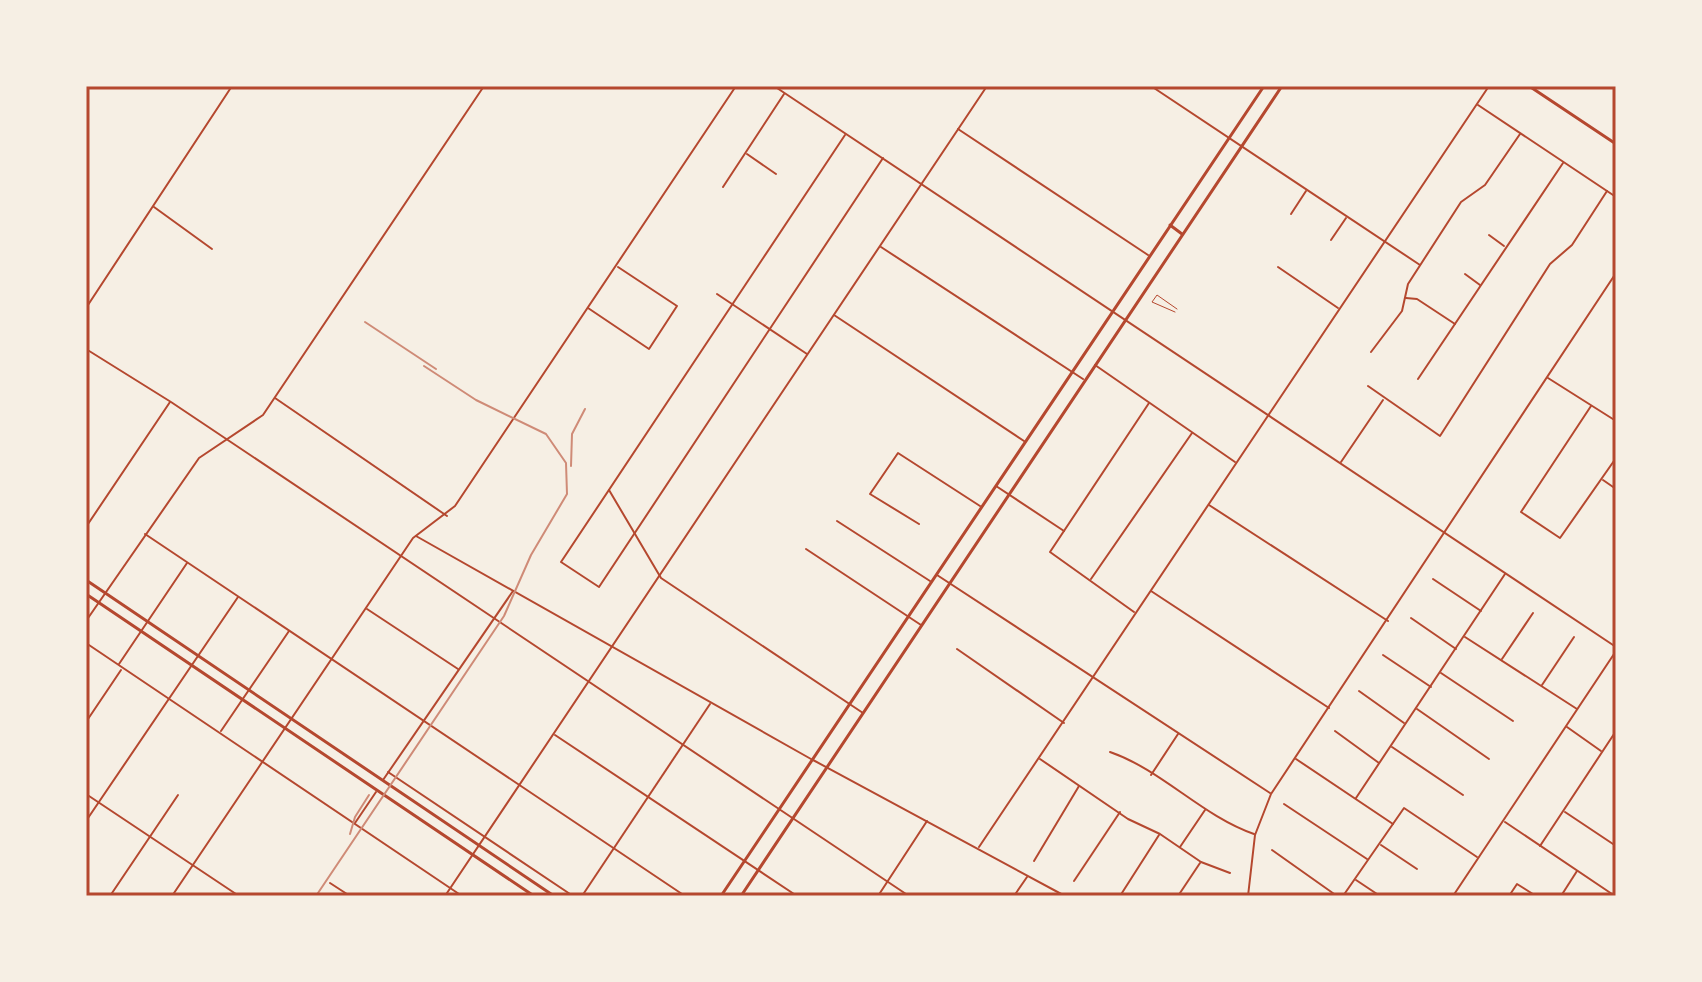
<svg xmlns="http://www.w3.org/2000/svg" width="1702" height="982" font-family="'Crimson Pro',serif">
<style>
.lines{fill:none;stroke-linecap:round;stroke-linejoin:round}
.service{stroke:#b5482f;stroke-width:1}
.minor{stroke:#b5482f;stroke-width:2}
.tertiary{stroke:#b5482f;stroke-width:2}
.secondary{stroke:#b5482f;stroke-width:3}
.primary{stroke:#b5482f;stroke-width:3}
.rail{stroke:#cf8b77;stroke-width:2}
.neatline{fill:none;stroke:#b5482f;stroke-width:3}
</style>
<rect width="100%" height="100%" fill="#f6efe4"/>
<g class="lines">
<!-- service -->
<path class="service" d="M1175 312 1152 302 1157 295 1177 309"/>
<!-- minor -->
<g class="minor">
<path d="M1151 86 1420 265"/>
<path d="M1478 105 1616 197"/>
<path d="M958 129 1148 255"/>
<path d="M845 135 561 562 599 587 883 158"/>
<path d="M747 154 776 174"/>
<path d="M723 187 784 94"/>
<path d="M154 207 212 249"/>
<path d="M1291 214 1306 191"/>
<path d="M1489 235 1504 246"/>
<path d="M1331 240 1346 218"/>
<path d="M881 247 1083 379"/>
<path d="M1278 267 1338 308"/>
<path d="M1465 274 1480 285"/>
<path d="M717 294 807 354"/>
<path d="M1406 298 1417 299 1455 324"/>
<path d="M588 308 649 349 677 306 618 267"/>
<path d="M834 315 1024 441"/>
<path d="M86 349 171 402 909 896"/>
<path d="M1371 352 1402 311 1408 284 1461 202 1485 185 1520 134"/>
<path d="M1095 365 1235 462"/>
<path d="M1548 378 1616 421"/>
<path d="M1418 379 1563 163"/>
<path d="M1368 386 1440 436 1550 264 1572 245 1607 191"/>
<path d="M275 398 447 516"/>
<path d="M1591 406 1521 512 1560 538 1616 458"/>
<path d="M1341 462 1383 400"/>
<path d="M1603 480 1616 489"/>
<path d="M996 486 1064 531"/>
<path d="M609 490 661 578 863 713"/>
<path d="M1209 505 1388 621"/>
<path d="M837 521 930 581"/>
<path d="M919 524 870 494 898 453 980 506"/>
<path d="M86 527 170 402"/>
<path d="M145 534 685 896"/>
<path d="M416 536 811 759"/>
<path d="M806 549 921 625"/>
<path d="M937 575 1270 793"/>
<path d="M1091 579 1192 433"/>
<path d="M1433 579 1481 611"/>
<path d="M1151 591 1329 708"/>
<path d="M367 609 458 669"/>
<path d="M1134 612 1050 552 1149 403"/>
<path d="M1411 618 1456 649"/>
<path d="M1465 637 1577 709"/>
<path d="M86 643 462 896"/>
<path d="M957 649 1064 723"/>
<path d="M1383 655 1431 687"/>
<path d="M1502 659 1533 613"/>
<path d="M119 664 187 563"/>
<path d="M1441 673 1513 721"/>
<path d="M1542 685 1574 637"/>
<path d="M1359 691 1404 723"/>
<path d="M1417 709 1489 759"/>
<path d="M86 722 121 670"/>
<path d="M1567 727 1601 751"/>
<path d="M221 731 289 631"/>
<path d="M1335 731 1379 763"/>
<path d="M555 735 797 896"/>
<path d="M1392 747 1463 795"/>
<path d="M1110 752C1162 770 1202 816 1254 834"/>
<path d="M1040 759 1128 819 1160 834 1201 862 1230 873"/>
<path d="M1296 759 1393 824"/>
<path d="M388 772 573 896"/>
<path d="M1151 775 1178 734"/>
<path d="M383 780 513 591"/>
<path d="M1614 788 1616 789"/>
<path d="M86 794 239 896"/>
<path d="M1356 798 1505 574"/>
<path d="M1284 804 1367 859"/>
<path d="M1565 812 1616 846"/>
<path d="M86 821 238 597"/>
<path d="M1505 822 1615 896"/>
<path d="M355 823 376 792"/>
<path d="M1381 845 1417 869"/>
<path d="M1540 846 1616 731"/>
<path d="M979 847 1489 86"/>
<path d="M1180 847 1205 810"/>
<path d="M1272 850 1337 896"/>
<path d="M1034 861 1079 786"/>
<path d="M1356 880 1380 896"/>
<path d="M1074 881 1120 812"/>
<path d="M330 883 350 896"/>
<path d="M110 896 178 795"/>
<path d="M582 896 710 704"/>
<path d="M878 896 927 821"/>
<path d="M1014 896 1027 877"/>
<path d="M1120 896 1159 835"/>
<path d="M1178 896 1200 863"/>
<path d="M1343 896 1404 808 1477 857"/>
<path d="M1453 896 1616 651"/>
<path d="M1509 896 1517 884 1536 896"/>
<path d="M1561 896 1577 871"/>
</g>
<!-- tertiary -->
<g class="tertiary">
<path d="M774 86 1616 647"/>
<path d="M86 308 232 86"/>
<path d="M86 621 199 458 263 415 484 86"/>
<path d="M813 760 1065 896"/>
<path d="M172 896 413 538 455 506 736 86"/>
<path d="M445 896 987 86"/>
<path d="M1248 896 1255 835 1271 794 1616 273"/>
</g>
<!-- secondary -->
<path class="secondary" d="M1529 86 1616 144"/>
<!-- primary -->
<g class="primary">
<path d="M1170 225 1182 234"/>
<path d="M86 580 554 896"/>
<path d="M86 594 534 896"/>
<path d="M721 896 1264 86"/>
<path d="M741 896 1282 86"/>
</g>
<!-- rail -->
<g class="rail">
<path d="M365 322 436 369"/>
<path d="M571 466 572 434 585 409"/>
<path d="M350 834 355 817 369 795"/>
<path d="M316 896 504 616 531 555 567 494 566 463 546 434 476 400 424 366"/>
</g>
</g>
<!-- border -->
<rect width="1702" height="982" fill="none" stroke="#f6efe4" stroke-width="176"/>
<rect x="88" y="88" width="1526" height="806" class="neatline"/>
</svg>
